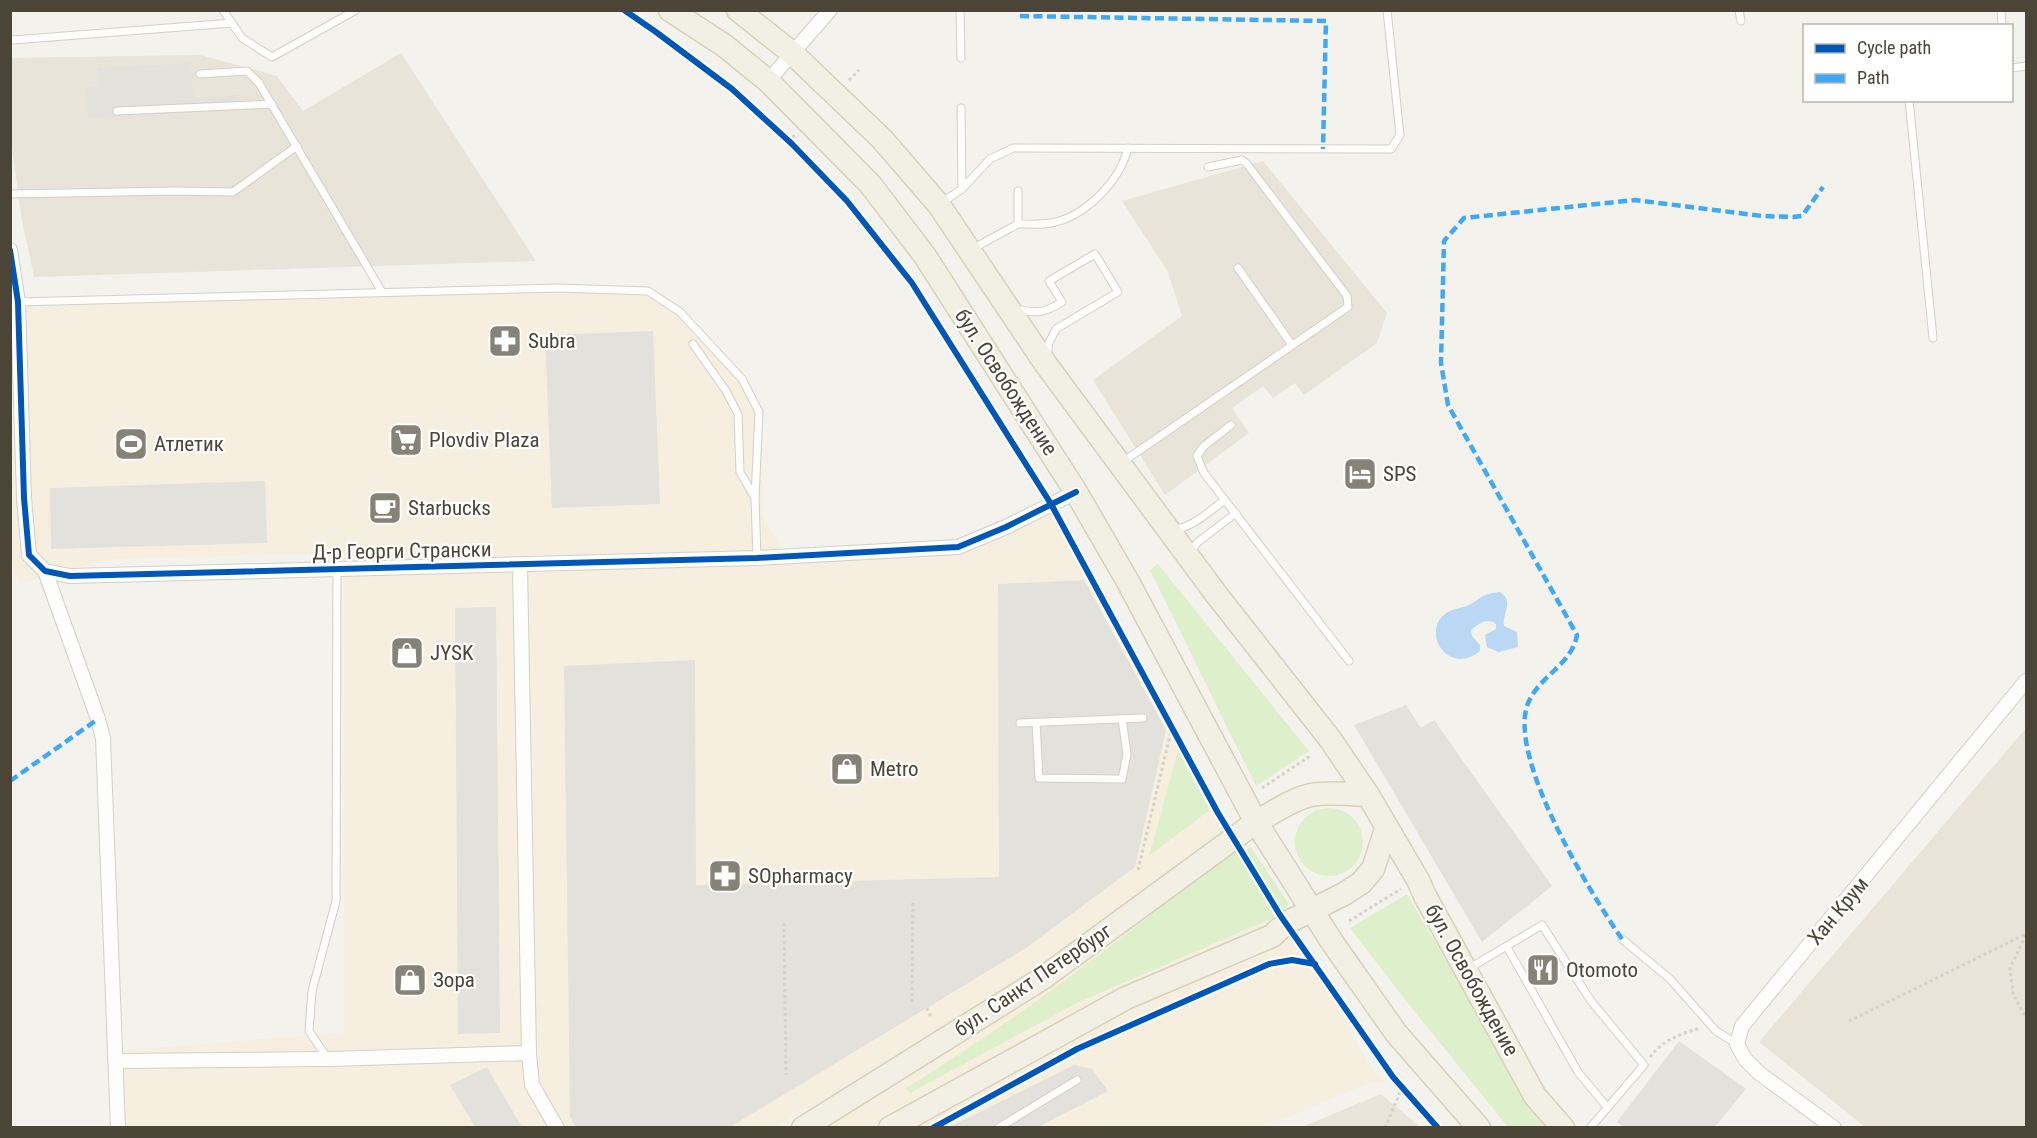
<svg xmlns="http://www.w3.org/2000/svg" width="2037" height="1138" font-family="'Roboto Condensed',sans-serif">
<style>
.residential{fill:#e8e4da}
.commercial{fill:#f6efdf}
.green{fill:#def0cb}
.parking{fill:#e2e1dc}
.water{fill:#bad8f4}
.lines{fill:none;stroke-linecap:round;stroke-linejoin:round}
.lane-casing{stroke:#d1d0ca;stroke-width:9}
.street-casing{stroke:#d1d0ca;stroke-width:16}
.primary-casing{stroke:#d7d1b9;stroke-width:25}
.path{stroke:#d3d2cb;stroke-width:3;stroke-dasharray:3 3;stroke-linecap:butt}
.lane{stroke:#fdfdfc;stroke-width:7}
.street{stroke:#fdfdfc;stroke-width:14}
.primary{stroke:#f2efe5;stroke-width:22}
.quiet{stroke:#3fa9f5;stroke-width:4.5;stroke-dasharray:9 4.5;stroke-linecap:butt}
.cycleway-casing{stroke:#fff;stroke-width:10}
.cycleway{stroke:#0057b8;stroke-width:6}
.labels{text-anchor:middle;stroke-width:4.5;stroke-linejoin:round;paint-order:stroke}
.poi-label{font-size:21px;fill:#4b4537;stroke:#fff;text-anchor:start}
.street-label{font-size:21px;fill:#4b4537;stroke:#fff}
</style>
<rect width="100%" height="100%" fill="#f3f2ed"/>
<!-- residential -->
<g class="residential">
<path d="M401 53 536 261 34 277 21 215 11 140 10 58 200 55 277 76 303 111Z"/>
<path d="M1263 161 1387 313 1377 343 1304 395 1295 383 1273 398 1263 386 1232 408 1249 433 1165 495 1093 380 1182 316 1168 272 1122 201Z"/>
<path d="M2026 728V1127H1865L1759 1042Z"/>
<path d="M1381 1094 1420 1127H1302Z"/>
</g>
<!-- commercial -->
<path class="commercial" d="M558 288 648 291 680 312 742 379 759 412 764 517 773 535 788 555 958 547 1051 504 1218 813 1285 923 1296 925 1308 955 1370 1066 1385 1083 1372 1082 1262 1128H830L805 1108 775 1128 118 1127 116 1061 132 1050 344 1032V553L110 559 19 584 11 561V302Z"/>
<!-- green -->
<g class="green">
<path d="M1158 564 1309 751 1256 786 1150 570Z"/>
<path d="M1178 751 1210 810 1149 856Z"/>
<circle cx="1329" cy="842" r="34"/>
<path d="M1250 846 1289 904 1282 913 1245 853Z"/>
<path d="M1234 849 1277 916 1077 1003 910 1093 906 1088C1022 1017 1128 934 1234 849Z"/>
<path d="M1407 894 1472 1005 1525 1102 1545 1127H1508L1410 1006 1350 928Z"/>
</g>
<!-- parking -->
<g class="parking">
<path d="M191 63 193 98 239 95 240 110 88 118 86 87 97 86V68Z"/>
<path d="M653 331 660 504 552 508 545 335Z"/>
<path d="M265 481 267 543 51 549 50 488Z"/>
<path d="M1084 580 1166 730 1135 867 1026 948 730 1127H576L570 1117 564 666 695 660 696 885 999 877 998 584Z"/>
<path d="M496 607 500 1033 458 1034 455 608Z"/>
<path d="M1406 705 1421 728 1434 720 1552 886 1482 942 1354 725Z"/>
<path d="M1679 1041 1746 1089 1715 1127H1624L1617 1122Z"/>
<path d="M1074 1065 1092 1069 1108 1091 1038 1127 948 1128Z"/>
<path d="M487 1067 522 1127H475L450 1085Z"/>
</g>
<!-- water -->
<path class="water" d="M1500 592C1515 602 1502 612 1504 626L1517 632 1518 647 1499 652 1487 647 1485 635 1496 629V624C1487 617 1478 624 1471 630L1472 636 1480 645V651C1448 677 1421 632 1445 614 1451 609 1461 608 1467 606 1483 598 1480 594 1500 592Z"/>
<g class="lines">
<defs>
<g id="lane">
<path d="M223 10 242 38 272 57 356 10"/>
<path d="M960 10 961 58"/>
<path d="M1739 10 1741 21"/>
<path d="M2001 10 2002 26"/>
<path d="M13 40 232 23"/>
<path d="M2012 68 2026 66"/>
<path d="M200 74 247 71 259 83 382 292"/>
<path d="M1909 100 1933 338"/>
<path d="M117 111 272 104"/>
<path d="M962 189 990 159 1013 148 1391 149 1400 135 1387 10"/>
<path d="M10 194 174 191 233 192 297 146"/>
<path d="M941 203 962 189 961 108"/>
<path d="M1018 224C1029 224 1041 225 1051 223 1085 217 1120 181 1128 148"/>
<path d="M972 249 1018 224V191"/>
<path d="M1238 268 1292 345"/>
<path d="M18 302 558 288 648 291 680 312 742 379 759 412 755 498 757 558"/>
<path d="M1017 309C1037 314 1044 313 1062 302L1049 281 1095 254 1118 292 1056 329 1049 343 1047 355"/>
<path d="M693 344 726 391 738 414 740 472 755 498"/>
<path d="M1231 425 1203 447 1197 456 1204 473 1349 661"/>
<path d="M1121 463 1348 307 1347 296 1247 164 1242 160 1208 167"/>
<path d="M1173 529C1192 529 1210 510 1225 500"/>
<path d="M1189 553 1198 542 1236 513"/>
<path d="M1036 722 1039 778 1122 779 1127 754 1122 719"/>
<path d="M1020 723 1143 718"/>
<path d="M1622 939 1670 979 1716 1031 1737 1044"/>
<path d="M1507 947 1578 1072 1607 1107"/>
<path d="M1468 969 1542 925 1591 1001 1644 1065 1590 1128"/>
<path d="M328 1059 309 1031 312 991 336 901 337 569"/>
<path d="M998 1128 1077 1080"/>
</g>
<g id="street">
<path d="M768 81 830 10"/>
<path d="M10 250 18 302 24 498 29 555 45 571 70 576 757 558 958 547 1006 527 1076 492"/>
<path d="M520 566 529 1053 532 1085 557 1128"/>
<path d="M45 571 98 719 103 738 118 1128"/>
<path d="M116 1061 328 1059 529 1053"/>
<path d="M1834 1128 1759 1073 1745 1059 1737 1044 1742 1026 2026 681"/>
</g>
<g id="primary">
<path d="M670 10 725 46 768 81 870 184 925 256 1076 492 1127 580 1256 822 1332 942 1396 1033 1479 1128"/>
<path d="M738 10 792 53 882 139 939 205 1045 363 1216 594 1330 739 1368 795 1418 880 1425 896 1535 1096 1563 1128"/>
<path d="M803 1128 1043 978 1256 822C1273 813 1292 799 1311 795 1330 792 1349 794 1368 795"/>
<path d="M890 1128 1126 998 1272 936 1286 923 1344 894 1361 883 1373 869 1386 829"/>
</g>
</defs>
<!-- lane casing -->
<use href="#lane" class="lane-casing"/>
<!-- street casing -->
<use href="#street" class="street-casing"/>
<!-- primary casing -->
<use href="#primary" class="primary-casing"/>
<!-- path -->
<g class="path">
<path d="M849 80 859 70"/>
<path d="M788 141 796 134"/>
<path d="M1262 788 1310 756"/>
<path d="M1138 870 1172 727"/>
<path d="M1349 921 1401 889"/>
<path d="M784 923 786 1075"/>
<path d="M2026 935 2010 968 2013 994 2026 1018"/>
<path d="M912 1002 913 901"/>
<path d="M927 1008 931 1017"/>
<path d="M1849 1021 2026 934"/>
<path d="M1650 1057C1663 1040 1680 1034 1700 1028"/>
<path d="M1430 1117 1432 1128"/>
<path d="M1385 1128 1402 1088"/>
</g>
<!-- lane -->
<use href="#lane" class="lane"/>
<!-- street -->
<use href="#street" class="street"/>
<!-- primary -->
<use href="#primary" class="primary"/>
<!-- quiet -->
<g class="quiet">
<path d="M1020 16 1326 21 1323 149"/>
<path d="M10 781 98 719"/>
<path d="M1622 939C1591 894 1504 753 1529 701 1541 675 1572 664 1577 635L1448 405 1441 363 1444 241 1464 218 1635 200 1762 216 1793 217 1802 216 1823 187"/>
</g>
<defs>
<g id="cycleway">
<path d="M624 10 656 32 732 89 792 144 847 201 912 283 1051 504 1218 813 1280 915 1393 1077 1438 1128"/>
<path d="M10 250 18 302 24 498 29 555 45 571 70 576 757 558 958 547 1006 527 1076 492"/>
<path d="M933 1128 1077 1049 1269 964 1292 960 1315 964"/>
</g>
</defs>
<!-- cycleway casing -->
<use href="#cycleway" class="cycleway-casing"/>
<!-- cycleway -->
<use href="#cycleway" class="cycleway"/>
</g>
<!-- icons -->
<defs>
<symbol id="pharmacy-square" viewBox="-11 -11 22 22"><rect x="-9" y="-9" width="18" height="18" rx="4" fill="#868277" stroke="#fff"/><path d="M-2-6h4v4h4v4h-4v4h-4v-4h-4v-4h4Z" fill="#fff"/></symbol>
<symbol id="supermarket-square" viewBox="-11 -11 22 22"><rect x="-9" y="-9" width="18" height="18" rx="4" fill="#868277" stroke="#fff"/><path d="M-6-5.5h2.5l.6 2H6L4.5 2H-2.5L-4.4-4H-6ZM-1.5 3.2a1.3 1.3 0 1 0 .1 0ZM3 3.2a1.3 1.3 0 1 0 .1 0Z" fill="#fff"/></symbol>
<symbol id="stadium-square" viewBox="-11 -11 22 22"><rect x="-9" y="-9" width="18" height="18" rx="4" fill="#868277" stroke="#fff"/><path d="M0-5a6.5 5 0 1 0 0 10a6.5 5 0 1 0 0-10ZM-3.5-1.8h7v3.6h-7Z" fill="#fff"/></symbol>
<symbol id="hotel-square" viewBox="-11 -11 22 22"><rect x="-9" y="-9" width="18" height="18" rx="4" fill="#868277" stroke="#fff"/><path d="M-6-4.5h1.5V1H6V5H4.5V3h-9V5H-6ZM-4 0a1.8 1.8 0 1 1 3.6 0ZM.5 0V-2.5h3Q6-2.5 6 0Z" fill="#fff"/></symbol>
<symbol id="cafe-square" viewBox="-11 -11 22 22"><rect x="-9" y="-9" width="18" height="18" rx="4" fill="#868277" stroke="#fff"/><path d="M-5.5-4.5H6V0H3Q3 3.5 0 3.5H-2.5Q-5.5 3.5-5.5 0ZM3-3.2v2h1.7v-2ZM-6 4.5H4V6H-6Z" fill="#fff"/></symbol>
<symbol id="shop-square" viewBox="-11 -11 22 22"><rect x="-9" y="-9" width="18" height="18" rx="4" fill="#868277" stroke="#fff"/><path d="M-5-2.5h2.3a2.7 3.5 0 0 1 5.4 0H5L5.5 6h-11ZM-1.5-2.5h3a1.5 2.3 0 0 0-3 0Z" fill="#fff"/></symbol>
<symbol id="restaurant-square" viewBox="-11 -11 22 22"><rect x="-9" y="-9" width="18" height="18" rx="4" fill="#868277" stroke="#fff"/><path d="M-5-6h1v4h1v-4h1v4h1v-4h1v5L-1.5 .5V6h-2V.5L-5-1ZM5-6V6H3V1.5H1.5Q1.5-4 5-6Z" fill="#fff"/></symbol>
</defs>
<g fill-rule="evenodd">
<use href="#pharmacy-square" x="486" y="322" width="38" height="38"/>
<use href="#supermarket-square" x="387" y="421" width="38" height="38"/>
<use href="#stadium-square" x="112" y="425" width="38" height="38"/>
<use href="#hotel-square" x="1341" y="455" width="38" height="38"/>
<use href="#cafe-square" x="366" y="489" width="38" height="38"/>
<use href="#shop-square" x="388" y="634" width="38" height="38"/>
<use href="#shop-square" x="828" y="750" width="38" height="38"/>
<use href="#pharmacy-square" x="706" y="857" width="38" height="38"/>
<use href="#restaurant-square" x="1524" y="951" width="38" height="38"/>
<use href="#shop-square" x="391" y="961" width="38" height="38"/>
</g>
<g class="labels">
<!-- poi labels -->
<g class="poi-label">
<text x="528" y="348">Subra</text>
<text x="429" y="447">Plovdiv Plaza</text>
<text x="154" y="451">Атлетик</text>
<text x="1383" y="481">SPS</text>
<text x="408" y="515">Starbucks</text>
<text x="430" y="660">JYSK</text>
<text x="870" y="776">Metro</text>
<text x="748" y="883">SOpharmacy</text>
<text x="1566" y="977">Otomoto</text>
<text x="433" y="987">Зора</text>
</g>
<!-- street labels -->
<g class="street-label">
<text transform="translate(1006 382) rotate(57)" y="7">бул. Освобождение</text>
<text transform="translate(402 551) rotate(-1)" y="7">Д-р Георги Странски</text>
<text transform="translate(1838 911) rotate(-50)" y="7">Хан Крум</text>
<text transform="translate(1033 980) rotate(-34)" y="7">бул. Санкт Петербург</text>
<text transform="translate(1472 980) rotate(61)" y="7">бул. Освобождение</text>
</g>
</g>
<!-- border -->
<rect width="2037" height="1138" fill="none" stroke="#4b4537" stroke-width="24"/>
<!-- legend -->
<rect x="1803" y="24" width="210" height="78" fill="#ffffff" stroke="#b7b5af" stroke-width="1.5"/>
<rect x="1815" y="44" width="30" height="9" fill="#0057b8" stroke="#b7b5af" stroke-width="1.5"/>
<text x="1857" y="54" font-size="18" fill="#4b4537">Cycle path</text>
<rect x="1815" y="74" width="30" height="9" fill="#3fa9f5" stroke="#b7b5af" stroke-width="1.5"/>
<text x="1857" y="84" font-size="18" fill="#4b4537">Path</text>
</svg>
